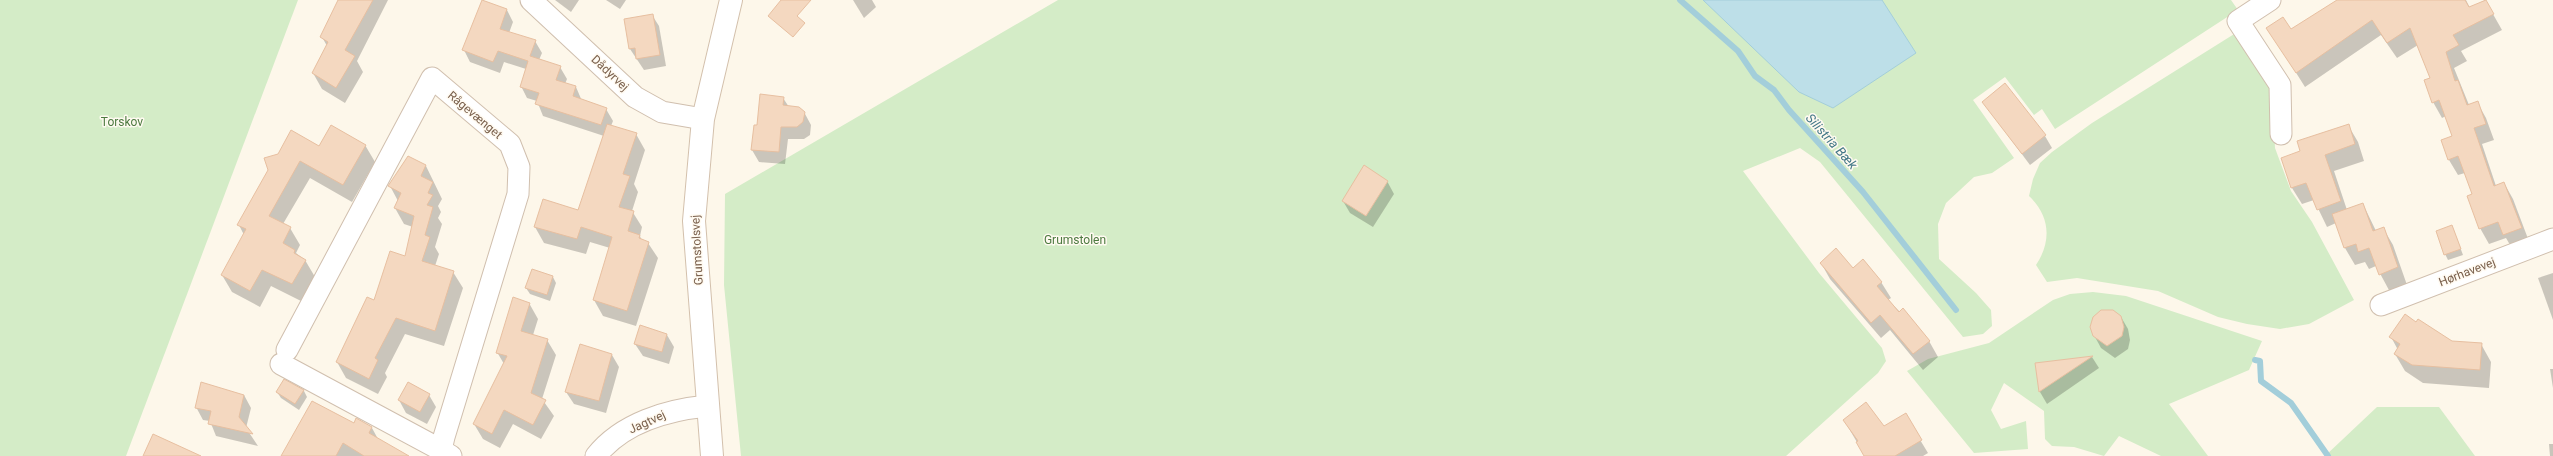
<svg xmlns="http://www.w3.org/2000/svg" width="2553" height="456" font-family="Roboto,sans-serif">
<style>
.green{fill:#d4ecc7}
.water{fill:#bddfe8;stroke:#a3ceda}
.shadow{fill:#0003}
.lines{fill:none;stroke-linecap:round;stroke-linejoin:round}
.stream{stroke:#a3ceda;stroke-width:6}
.building{fill:#f4d8c0;stroke:#e7bfa0}
.street-casing{stroke:#d0bfae;stroke-width:23}
.secondary-casing{stroke:#d3c0ac;stroke-width:24}
.street{stroke:#fff;stroke-width:21}
.secondary{stroke:#fff;stroke-width:22}
.labels{text-anchor:middle;stroke-width:3;stroke-linejoin:round;paint-order:stroke}
.street-label{font-size:12px;fill:#795f4b;stroke:#fffaf1}
.park-label{font-size:12px;fill:#4d7a40;stroke:#fffaf1}
.water-label{font-size:13px;font-style:italic;fill:#417686;stroke:#fffaf1}
</style>
<rect width="100%" height="100%" fill="#fdf7ea"/>
<!-- green -->
<g class="green">
<path d="M0 0H298L126 456H0Z"/>
<path d="M1058 0H2231L2238 10 2055 129 2042 109 2034 115 2005 77 1973 100 2014 158 1992 173 1974 177 1946 203 1938 224 1939 259 1976 293 1991 310 1992 326 1983 334 1963 337 1820 162 1800 148 1743 171 1819 273 1882 348 1886 361 1878 373 1786 456H741L724 285 725 194Z"/>
<path d="M2239 31 2272 87 2275 148 2291 191 2312 222 2354 300 2309 324 2280 329 2247 324 2218 317 2158 291 2077 278 2047 282 2036 265C2052 241 2050 216 2029 196L2033 179 2040 163 2052 152 2092 123Z"/>
<path d="M2093 292 2126 296 2262 341 2249 370 2169 404 2208 456H2161L2119 436 2104 456 2074 447 2052 446 2045 439 2044 411 2004 383 1991 410 2001 429 2026 421 2028 449 1974 453 1907 371 1928 359 1989 343 2053 300 2070 294Z"/>
<path d="M2377 407H2439L2475 456H2325Z"/>
</g>
<!-- water -->
<path class="water" d="M1703 0H1882L1916 53 1833 108 1799 92Z"/>
<!-- shadow -->
<g class="shadow">
<path d="M340 0H388L357 61 363 72 345 103 322 89 313 73 327 46 322 37Z"/>
<path d="M555 0H579L571 12Z"/>
<path d="M606 0H626L620 9Z"/>
<path d="M853 0H872L876 7 864 18Z"/>
<path d="M2339 0H2466L2470 8 2485 0 2502 30 2461 51 2467 61 2454 68 2469 105 2477 102 2486 118 2494 140 2482 144 2496 186 2504 183 2513 199 2530 244 2513 250 2506 238 2489 244 2480 228 2473 195 2465 173 2458 175 2449 160 2453 136 2446 116 2442 118 2433 102 2431 78 2418 45 2397 58 2381 35 2305 87 2268 28 2290 30Z"/>
<path d="M507 10 513 22 509 33 535 41 542 53 539 60 560 67 567 79 565 84 576 87 582 101 606 109 613 121 611 126 636 134 645 150 634 184 638 192 632 211 642 227 640 236 642 241 648 243 658 258 636 326 603 316 594 300 610 248 590 242 586 254 544 243 535 227 579 211 604 136 543 116 537 101 527 98 521 86 526 69 504 62 500 73 470 62 464 50Z"/>
<path d="M652 15 659 26 666 66 644 70 630 49Z"/>
<path d="M783 98 789 107 804 112 811 125 810 135 804 139H788L785 164 759 162 752 150 758 126Z"/>
<path d="M1983 102 2045 136 2052 148 2030 165Z"/>
<path d="M2348 125 2358 142 2364 161 2334 171 2347 210 2363 204 2376 231 2383 228 2393 245 2407 285 2390 292 2376 266 2369 269 2365 262 2355 265 2345 248 2336 223 2327 227 2314 200 2302 204 2292 188 2282 158 2302 152Z"/>
<path d="M365 145 375 162 352 202 310 178 283 224 290 228 300 245 296 253 305 260 315 277 301 301 271 286 260 307 232 292 222 275 244 235 239 225 269 170 319 147Z"/>
<path d="M408 158 426 166 442 199 438 206 441 212 438 218 442 224 435 247 439 254 435 266 453 272 463 288 444 346 405 334 385 373 387 377 378 394 346 378 337 362 406 257 413 227 404 224 395 208 398 201 390 186Z"/>
<path d="M1387 181 1394 194 1373 227 1350 213 1343 201Z"/>
<path d="M2452 226 2463 255 2448 260 2445 254Z"/>
<path d="M1821 263 1853 269 1881 282 1891 298 1888 300 1929 341 1938 357 1923 370 1890 330 1881 338 1830 279Z"/>
<path d="M2553 273V320L2538 278Z"/>
<path d="M553 277 556 283 550 301 530 294 526 288Z"/>
<path d="M529 303 538 319 533 335 547 340 556 355 542 399 554 416 541 439 513 424 500 448 483 439 474 424 504 364 497 352Z"/>
<path d="M2121 317 2128 329 2130 340 2128 349 2115 358 2101 348 2094 335Z"/>
<path d="M2416 323 2452 342 2481 344 2491 362 2489 388 2423 383 2405 371 2395 354 2398 350 2391 337Z"/>
<path d="M641 327 667 335 674 347 669 364 643 356 635 344Z"/>
<path d="M612 355 619 367 606 413 574 404 566 392Z"/>
<path d="M2092 357 2099 368 2047 404 2040 392 2036 364Z"/>
<path d="M2550 369H2553V388Z"/>
<path d="M285 381 304 391 307 397 299 410 281 398 277 392Z"/>
<path d="M244 395 251 408 246 428 258 446 216 436 210 421 203 420 196 407Z"/>
<path d="M429 395 436 407 427 424 406 413 399 400Z"/>
<path d="M1905 415 1928 453 1923 456H1865L1844 420 1884 427Z"/>
<path d="M357 420 372 428 378 439 407 456H282L354 425Z"/>
<path d="M2549 444H2553V456H2550Z"/>
</g>
<g class="lines">
<!-- stream -->
<g class="stream">
<path d="M1680 0 1738 51 1755 76 1774 90 1789 110 1863 192 1956 310"/>
<path d="M2255 360 2260 361 2261 381 2291 403 2328 456"/>
</g>
</g>
<!-- building -->
<g class="building">
<path d="M338 0H373L345 50 355 56 336 88 312 73 328 42 320 37Z"/>
<path d="M482 0 507 9 500 29 536 40 530 56 561 66 556 80 576 86 573 96 607 108 601 125 535 104 539 93 520 87 528 61 498 51 493 62 462 50Z"/>
<path d="M781 0H811L797 16 805 23 793 37 768 16Z"/>
<path d="M2337 0H2465L2469 7 2486 0 2494 14 2453 35 2459 45 2446 52 2455 81 2458 80 2467 105 2478 101 2486 124 2474 128 2494 186 2504 182 2522 228 2503 235 2498 222 2479 229 2467 196 2472 194 2458 156 2448 160 2441 140 2452 136 2439 100 2432 103 2424 80 2430 78 2410 28 2387 43 2372 20 2296 73 2266 28 2283 17 2291 29Z"/>
<path d="M653 14 660 55 636 59 635 48 629 49 624 19Z"/>
<path d="M2005 83 2046 135 2022 154 1982 102Z"/>
<path d="M760 94 784 97 783 105 799 107 805 112 803 122 797 127H781L779 152 751 150 754 125H757Z"/>
<path d="M607 124 637 133 623 174 630 176 619 207 634 211 628 231 640 235 639 238 649 242 627 311 593 300 612 237 581 227 577 239 534 227 543 199 578 210Z"/>
<path d="M2349 124 2355 144 2325 155 2341 201 2317 210 2306 183 2291 188 2281 158 2300 151 2297 141Z"/>
<path d="M331 125 366 145 343 185 300 161 269 216 291 227 283 243 295 250 294 253 306 260 292 284 262 270 250 291 221 275 246 229 237 225 268 170 264 158 278 154 291 130 319 146Z"/>
<path d="M408 156 426 165 421 176 433 182 428 193 433 195 427 205 433 207 425 235 430 237 422 261 454 271 435 331 396 318 375 358 378 360 369 379 336 362 367 297 374 300 390 251 405 256 414 216 394 208 401 193 388 186Z"/>
<path d="M1364 165 1388 181 1366 216 1342 201Z"/>
<path d="M2363 203 2373 231 2384 227 2398 267 2379 275 2369 248 2358 252 2356 244 2344 248 2332 214Z"/>
<path d="M2452 225 2461 249 2444 255 2436 231Z"/>
<path d="M1836 248 1853 268 1863 259 1882 282 1877 286 1899 312 1903 308 1930 341 1913 354 1880 315 1871 323 1820 263Z"/>
<path d="M532 269 553 276 547 295 525 288Z"/>
<path d="M513 297 530 303 521 331 548 339 531 393 546 400 533 425 504 410 492 434 473 424 507 356 496 353Z"/>
<path d="M2101 310H2113L2121 316 2124 327 2122 336 2107 346 2093 336 2090 327 2093 317Z"/>
<path d="M2405 314 2416 322 2418 319 2452 341 2482 343 2480 370 2412 365 2394 354 2400 344 2389 337Z"/>
<path d="M640 325 667 334 662 352 634 344Z"/>
<path d="M580 344 612 354 599 401 565 392Z"/>
<path d="M2093 356 2039 392 2035 363Z"/>
<path d="M284 379 304 390 295 404 276 392Z"/>
<path d="M201 382 244 395 239 417 253 434 208 424 211 411 195 408Z"/>
<path d="M408 382 430 394 420 412 398 400Z"/>
<path d="M312 401 354 423 356 418 372 427 369 433 409 456H364L343 443 336 456H281Z"/>
<path d="M1866 402 1884 426 1906 413 1922 440 1895 456H1864L1856 442 1858 441 1843 420Z"/>
<path d="M153 434 201 456H143Z"/>
</g>
<g class="lines">
<defs>
<g id="street">
<path d="M531 0 635 97 662 112 703 119"/>
<path d="M2270 0 2238 21 2280 85 2281 134"/>
<path d="M2381 305 2553 239"/>
<path d="M287 350 432 78 510 144 519 167 518 194 444 437 441 450 451 456"/>
<path d="M281 364 441 450"/>
<path d="M596 456C622 423 667 410 707 406"/>
</g>
<path id="secondary" d="M712 456 694 221 703 119 731 0"/>
</defs>
<!-- street casing -->
<use href="#street" class="street-casing"/>
<!-- secondary casing -->
<use href="#secondary" class="secondary-casing"/>
<!-- street -->
<use href="#street" class="street"/>
<!-- secondary -->
<use href="#secondary" class="secondary"/>
</g>
<g class="labels">
<!-- street labels -->
<g class="street-label">
<text transform="translate(610 73) rotate(43)" y="4">Dådyrvej</text>
<text transform="translate(475 115) rotate(40)" y="4">Rågevænget</text>
<text transform="translate(697 250) rotate(-93)" y="4">Grumstolsvej</text>
<text transform="translate(2467 272) rotate(-21)" y="4">Hørhavevej</text>
<text transform="translate(647 422) rotate(-25)" y="4">Jagtvej</text>
</g>
<!-- park labels -->
<g class="park-label">
<text x="122" y="126">Torskov</text>
<text x="1075" y="244">Grumstolen</text>
</g>
<!-- water labels -->
<g class="water-label">
<text transform="translate(1832 141) rotate(48)" y="5">Silistria Bæk</text>
</g>
</g>
</svg>
